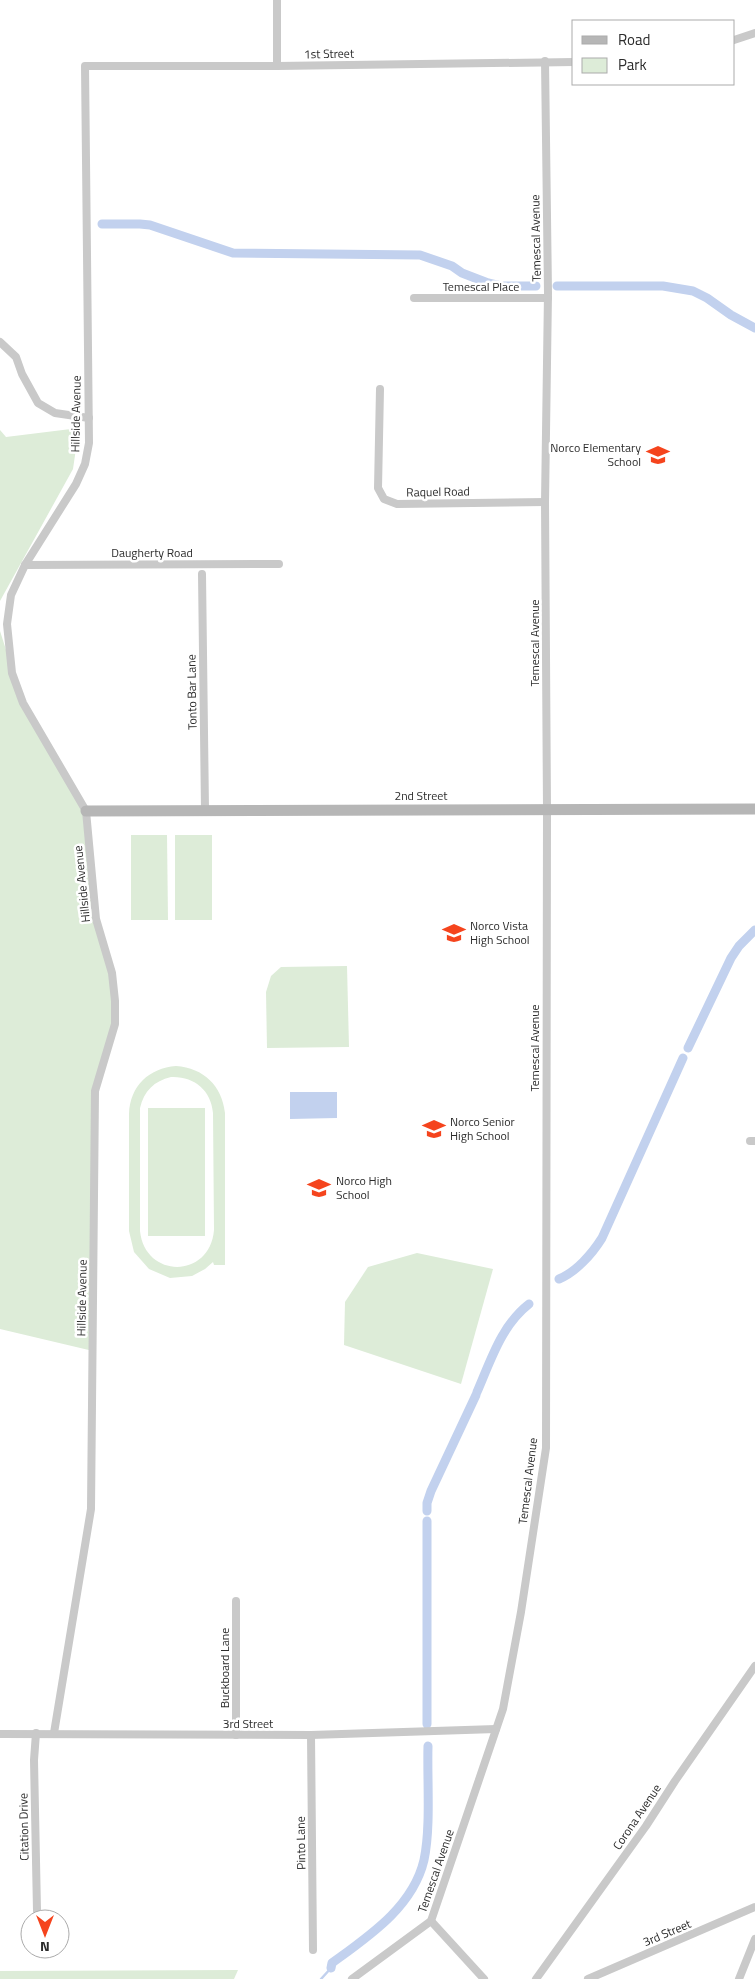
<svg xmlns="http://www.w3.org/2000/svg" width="755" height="1979" font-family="'Titillium Web',sans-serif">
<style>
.green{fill:#ddecd8;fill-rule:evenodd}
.water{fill:#c2d1ee}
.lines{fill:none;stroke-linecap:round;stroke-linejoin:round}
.stream{stroke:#c2d1ee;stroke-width:2.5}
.canal{stroke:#c2d1ee;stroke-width:9}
.street{stroke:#c9c9c9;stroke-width:8}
.secondary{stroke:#b6b6b6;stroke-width:11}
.labels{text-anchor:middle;stroke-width:5;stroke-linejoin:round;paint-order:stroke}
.street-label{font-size:12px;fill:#2c2c2c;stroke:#fff}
.poi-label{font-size:12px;fill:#2c2c2c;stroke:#fff;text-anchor:start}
</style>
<rect width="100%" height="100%" fill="#fff"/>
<!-- green -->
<g class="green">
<path d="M79 428 73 469 0 601V430L6 437Z"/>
<path d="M0 631 23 703 86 811 96 919 112 973 115 1024 95 1091 93 1351 0 1329Z"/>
<path d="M131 835H167L168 920H131Z"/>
<rect x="175" y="835" width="37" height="85"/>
<path d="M347 966 349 1047 267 1048 266 992 271 976 281 967Z"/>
<path d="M176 1066C204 1068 222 1086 225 1113V1265H214L213 1262 205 1269 192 1276 170 1278 149 1269 134 1252 129 1231V1114C130 1086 149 1068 176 1066ZM171 1077C194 1076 211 1090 213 1113L214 1230C210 1279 145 1279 140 1231V1108C144 1091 154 1081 171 1077Z"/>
<rect x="148" y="1108" width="57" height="128"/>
<path d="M417 1253 493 1269 461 1384 344 1345 345 1302 368 1267Z"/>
<path d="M238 1970 234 1979H0V1971Z"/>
</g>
<!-- water -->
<path class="water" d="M290 1092H337V1118L290 1119Z"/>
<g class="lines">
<!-- stream -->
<path class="stream" d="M321 1979 331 1968"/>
<!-- canal -->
<g class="canal">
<path d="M102 224H140L150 225 233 253 420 255 452 266 462 273 488 283 501 286H536"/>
<path d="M557 286H663L693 291 707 298 731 315 755 328"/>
<path d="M688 1048 731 958 739 946 755 930"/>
<path d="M559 1279C576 1272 592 1254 602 1238L683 1058"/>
<path d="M477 1392C491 1360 501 1326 529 1304"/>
<path d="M427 1511V1503L431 1491 476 1395"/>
<path d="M427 1521V1724"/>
<path d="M331 1968 332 1963C369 1936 413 1907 424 1860 431 1827 427 1780 428 1746"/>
</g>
<!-- street -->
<g class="street">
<path d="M277 0V66"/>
<path d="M734 40 755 33"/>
<path d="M414 298H548"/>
<path d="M0 342 16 357 22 374 38 403 55 413 89 418"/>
<path d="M380 389 378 488 384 499 397 504 545 502"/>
<path d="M25 565 279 564"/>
<path d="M202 574 205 810"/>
<path d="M750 1141H755"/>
<path d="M36 1733 34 1760 37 1911 41 1919"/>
<path d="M54 1733 91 1509 95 1091 115 1024V1001L112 973 96 919 86 811 23 703 12 673 7 624 11 595 25 565 76 484 85 464 89 443 85 66H277L574 62"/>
<path d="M0 1734 311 1735 496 1729"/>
<path d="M236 1735V1601"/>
<path d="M311 1735 313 1950"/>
<path d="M431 1921 484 1979"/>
<path d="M352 1979 431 1921 503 1709 521 1612 546 1448 547 810 545 502 548 293 545 61"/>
<path d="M536 1979 646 1826 675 1781 755 1666"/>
<path d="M588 1979 755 1907"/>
<path d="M739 1979 755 1939"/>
</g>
<!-- secondary -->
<path class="secondary" d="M86 811 755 809"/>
</g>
<!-- icons -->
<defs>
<symbol id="school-bare" viewBox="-9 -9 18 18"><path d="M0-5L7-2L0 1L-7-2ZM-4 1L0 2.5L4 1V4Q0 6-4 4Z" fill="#f5441d" stroke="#fff" stroke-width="2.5" paint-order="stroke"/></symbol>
</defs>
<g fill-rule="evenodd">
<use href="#school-bare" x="642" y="439" width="32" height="32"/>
<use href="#school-bare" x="438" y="917" width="32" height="32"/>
<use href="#school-bare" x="418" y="1113" width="32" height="32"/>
<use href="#school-bare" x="303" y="1172" width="32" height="32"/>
</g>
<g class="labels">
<!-- street labels -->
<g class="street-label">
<text transform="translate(329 54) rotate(-1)" y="4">1st Street</text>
<text transform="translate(536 238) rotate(-91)" y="4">Temescal Avenue</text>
<text x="481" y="291">Temescal Place</text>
<text transform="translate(76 414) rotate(-89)" y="4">Hillside Avenue</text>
<text transform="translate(438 492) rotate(-1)" y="4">Raquel Road</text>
<text x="152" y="557">Daugherty Road</text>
<text transform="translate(535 643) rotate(-90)" y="4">Temescal Avenue</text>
<text transform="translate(192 692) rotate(-91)" y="4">Tonto Bar Lane</text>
<text x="421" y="800">2nd Street</text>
<text transform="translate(82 884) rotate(-96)" y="4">Hillside Avenue</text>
<text transform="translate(535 1048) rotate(-90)" y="4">Temescal Avenue</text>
<text transform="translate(82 1298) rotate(-89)" y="4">Hillside Avenue</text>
<text transform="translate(528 1481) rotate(-83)" y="4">Temescal Avenue</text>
<text transform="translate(225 1668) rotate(-90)" y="4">Buckboard Lane</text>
<text x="248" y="1728">3rd Street</text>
<text transform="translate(637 1817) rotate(-56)" y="4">Corona Avenue</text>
<text transform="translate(24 1827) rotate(-91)" y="4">Citation Drive</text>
<text transform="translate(301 1843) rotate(-91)" y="4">Pinto Lane</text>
<text transform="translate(436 1871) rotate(-71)" y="4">Temescal Avenue</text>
<text transform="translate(667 1933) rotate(-23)" y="4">3rd Street</text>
</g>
<!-- poi labels -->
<g class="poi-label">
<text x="641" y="452" text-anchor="end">Norco Elementary<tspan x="641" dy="14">School</tspan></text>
<text x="470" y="930">Norco Vista<tspan x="470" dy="14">High School</tspan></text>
<text x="450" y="1126">Norco Senior<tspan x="450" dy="14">High School</tspan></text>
<text x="336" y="1185">Norco High<tspan x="336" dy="14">School</tspan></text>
</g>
</g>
<!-- legend -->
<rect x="572" y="20" width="162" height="65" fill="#ffffff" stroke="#ababab"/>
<rect x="582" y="36" width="25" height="8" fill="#b6b6b6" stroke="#ababab"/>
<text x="618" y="45" font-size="15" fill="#2c2c2c">Road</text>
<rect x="582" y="58" width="25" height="15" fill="#ddecd8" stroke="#ababab"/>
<text x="618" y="70" font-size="15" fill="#2c2c2c">Park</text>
<!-- north arrow -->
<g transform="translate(45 1934) rotate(180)"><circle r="24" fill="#ffffff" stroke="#ababab"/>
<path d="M0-4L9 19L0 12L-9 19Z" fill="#f5441d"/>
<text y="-8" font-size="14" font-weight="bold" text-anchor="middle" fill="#2c2c2c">N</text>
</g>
</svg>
